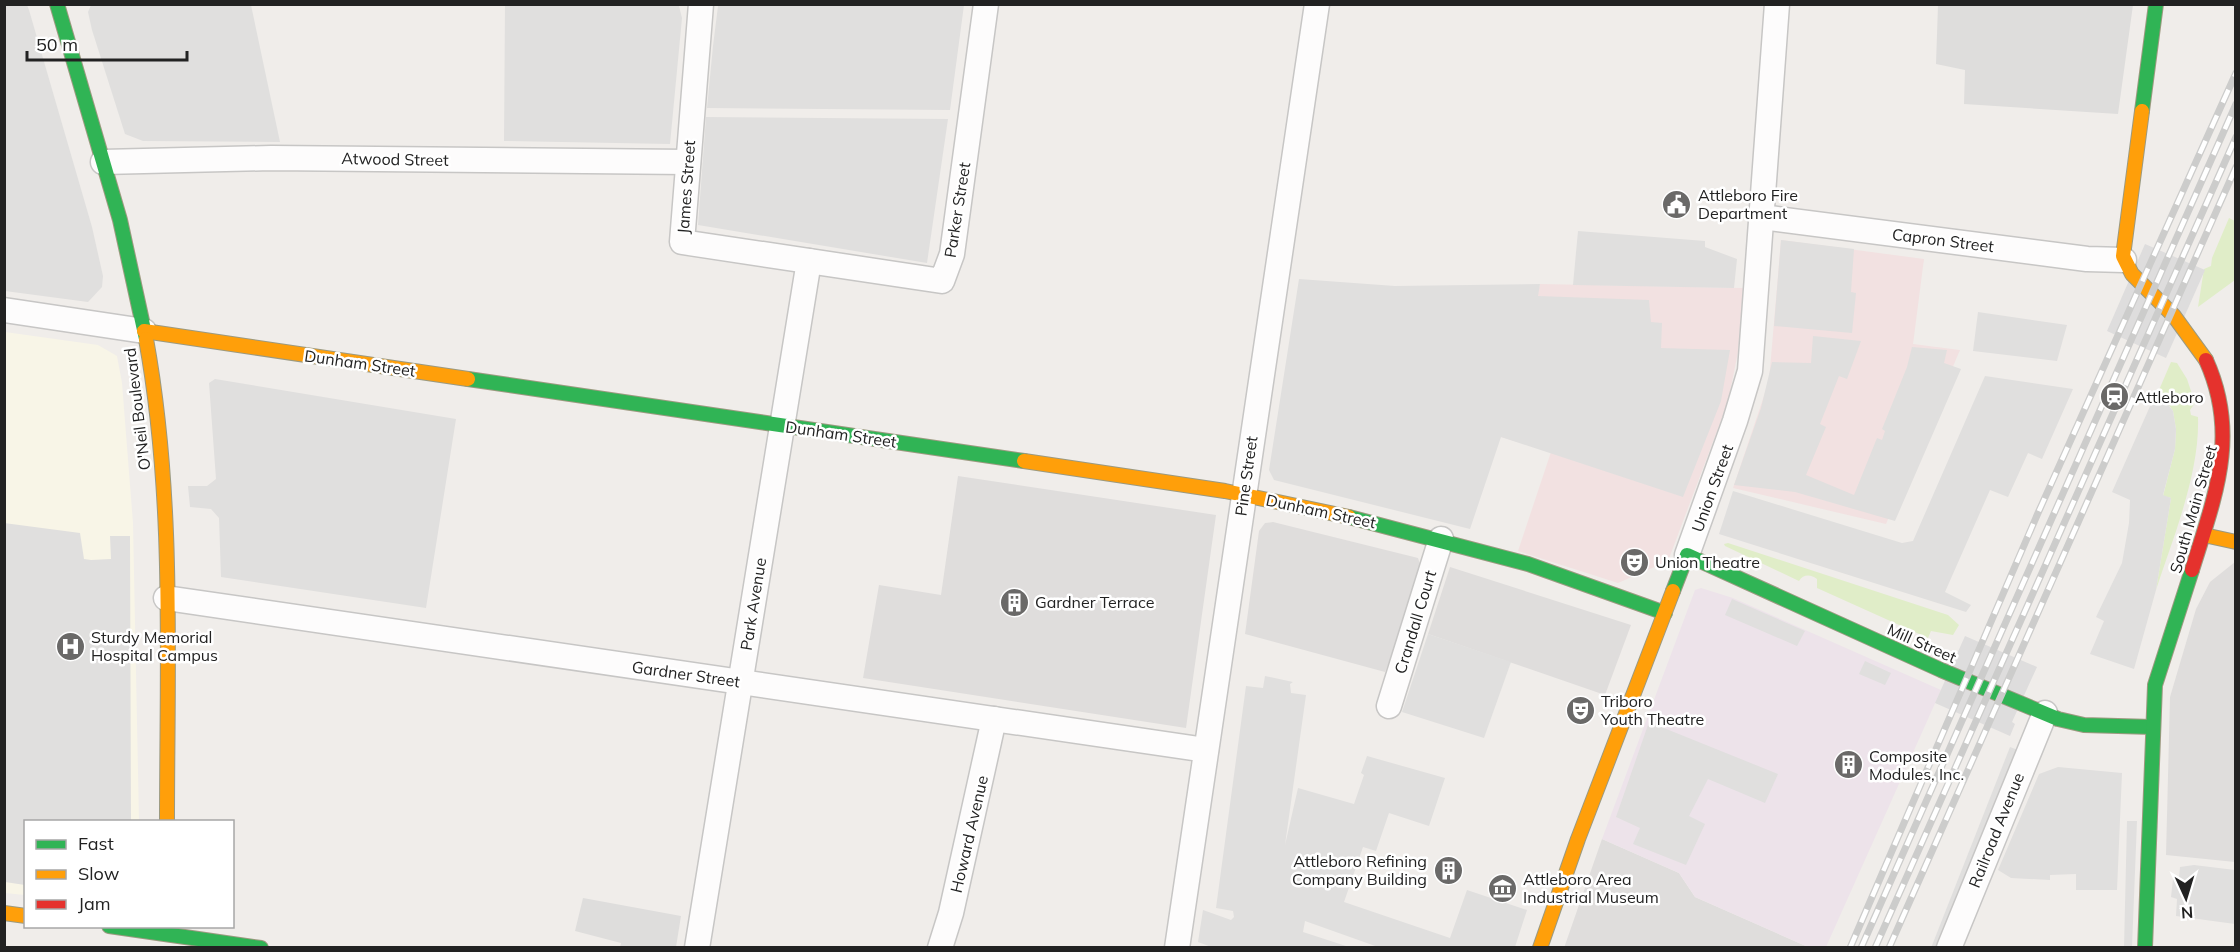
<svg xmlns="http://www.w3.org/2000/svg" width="2240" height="952" font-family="Mulish,sans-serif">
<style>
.residential{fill:#dfdddc}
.commercial{fill:#f2e1e1}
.industrial{fill:#ede3ea}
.education{fill:#f8f5e7}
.religious{fill:#dedddc}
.grass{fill:#e0edc8}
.parking{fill:#e0dfde}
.pier{fill:#dedddd}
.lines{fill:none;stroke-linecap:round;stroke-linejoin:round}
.street-casing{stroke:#c7c6c5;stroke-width:27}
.fast-casing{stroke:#9c9a80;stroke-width:16}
.slow-casing{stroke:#9c9a80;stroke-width:16}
.jam-casing{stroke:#9c9a80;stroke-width:16}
.street{stroke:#fdfcfc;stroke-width:24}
.fast{stroke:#30b455;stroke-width:14}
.slow{stroke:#ff9f0a;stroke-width:14}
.jam{stroke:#e5322d;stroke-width:14}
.rail-casing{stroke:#cccccb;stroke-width:7}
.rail{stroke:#fff;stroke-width:4.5;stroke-dasharray:14;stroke-linecap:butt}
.labels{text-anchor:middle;stroke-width:5;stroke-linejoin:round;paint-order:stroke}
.street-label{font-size:16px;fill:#222;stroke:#fff}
.poi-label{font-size:16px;fill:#222;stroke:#fff;text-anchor:start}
</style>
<rect width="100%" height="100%" fill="#f0edea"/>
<!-- residential -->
<g class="residential">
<path d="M958 476 1216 515 1186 728 863 678 879 585 941 595Z"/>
<path d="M1273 522 1418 558 1420 564 1392 655 1385 672 1245 634 1259 531 1265 523Z"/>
<path d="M2235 562V862L2166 855 2170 697 2196 609 2210 582Z"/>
<path d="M1450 567 1631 625 1605 695 1428 634Z"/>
<path d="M1602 839 1679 873 1695 897 1808 947 1564 948Z"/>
</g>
<!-- commercial -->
<g class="commercial">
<path d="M1781 240 1924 259 1913 344 1960 350 1886 524 1733 488 1769 381Z"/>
<path d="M1540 284 1743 288 1738 352 1728 402 1668 561 1618 583 1518 551 1551 452 1501 437Z"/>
</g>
<!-- industrial -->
<path class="industrial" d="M1701 588 1733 598 1941 690 1826 947H1808L1695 897 1679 873 1602 839 1695 590Z"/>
<!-- education -->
<path class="education" d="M5 332 98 345 117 356 122 383 133 523 139 821 26 822 25 895 5 893Z"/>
<!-- religious -->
<g class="religious">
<path d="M1938 5H2133L2118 114 1964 104 1965 70 1936 64Z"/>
<path d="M583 898 681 916 676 947H620L621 943 575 931Z"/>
</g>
<!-- grass -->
<g class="grass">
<path d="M2229 218 2235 221V280L2198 307 2204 269 2211 266 2212 258Z"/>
<path d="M2171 362 2177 363 2187 379 2195 403 2190 410 2191 415 2198 417C2200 473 2173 538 2156 590L2171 498 2163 496 2175 449 2176 429 2173 411 2159 390Z"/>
<path d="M1728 543 1948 615 1959 625 1953 635 1931 631 1928 638 1817 588V579C1811 574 1803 574 1799 581L1725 546 1724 544Z"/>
</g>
<!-- parking -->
<g class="parking">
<path d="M721 4 964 5 950 110 707 108 713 46 718 6Z"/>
<path d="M4 5H27L29 10 92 227 103 276 102 287 88 302 5 291Z"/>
<path d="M91 5H251L280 142 143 141 125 134 92 30 88 12Z"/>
<path d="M505 5 679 6 682 18 670 144 504 141Z"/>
<path d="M706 117 948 119 927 263 698 225Z"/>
<path d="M1578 231 1705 241V247L1737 259 1734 288 1573 285Z"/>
<path d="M1781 240 1854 249 1851 292 1856 293 1852 333 1774 326Z"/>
<path d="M1299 279 1395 286 1540 284 1538 296 1649 300 1651 322 1662 323 1661 348 1730 350 1721 401 1683 497 1501 437 1470 529 1274 480 1269 470Z"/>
<path d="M1978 312 2067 325 2057 361 1973 351Z"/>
<path d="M1813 336 1861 341 1847 379 1839 376 1820 424 1826 427 1806 475 1854 495 1877 438 1882 440 1885 431 1882 429 1907 367 1912 347 1947 350 1944 363 1961 369 1895 521 1795 492 1734 485 1761 408 1772 362 1811 363Z"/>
<path d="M1985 376 2073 389 2042 459 2028 453 2008 497 1990 490 1945 592 1971 605 1966 612 1719 534 1733 491 1902 543 1913 541Z"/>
<path d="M215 379 456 419 426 608 221 577 219 518 211 509 190 507 188 486H207L216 479 209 383Z"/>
<path d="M2159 393 2173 411 2176 429 2175 449 2163 495 2171 498 2156 590 2134 669 2090 654 2104 621 2096 617 2122 563 2129 523 2130 500 2112 492 2155 395 2158 396Z"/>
<path d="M4 523 80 533 84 559 91 560 111 559 110 536H130L131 821 26 822 25 885 5 882Z"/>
<path d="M1732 599 1805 631 1797 646 1725 615Z"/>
<path d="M1428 634 1511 662 1484 738 1402 712Z"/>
<path d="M1865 661 1891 673 1885 685 1859 674Z"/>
<path d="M1265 676 1293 682 1290 684 1291 693 1306 695 1285 845 1298 788 1354 804 1364 775 1361 773 1367 756 1445 778 1429 826 1389 813 1376 851 1363 847 1344 902 1450 938 1467 890 1527 910 1515 947H1378L1305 921 1303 932 1349 947 1214 948 1198 942 1203 910 1231 920 1234 917 1233 911 1216 908 1246 686 1263 688Z"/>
<path d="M1649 722 1778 774 1765 803 1708 779 1689 816 1705 824 1686 865 1633 844 1640 828 1616 817Z"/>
<path d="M2010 747 2018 750 1940 947 1931 948Z"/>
<path d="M2058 767 2122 773 2117 890H2076V874L2050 875V880L2011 878 1998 870 2039 774Z"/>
<path d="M2127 821H2137L2132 947 2124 948Z"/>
<path d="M2194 865 2235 870V924L2176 916 2177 899 2171 897 2173 879 2179 878 2180 867Z"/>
</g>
<!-- pier -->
<g class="pier">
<path d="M2145 244 2205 270 2166 358 2107 331Z"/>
<path d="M1965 636 2037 667 2012 722 2015 724 2010 736 1935 703Z"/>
</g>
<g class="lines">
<defs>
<g id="street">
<path d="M701 4 682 242 942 281 952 254 986 4"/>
<path d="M103 162 271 158 688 162"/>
<path d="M1762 217 2087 259 2124 260"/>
<path d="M4 310 144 331"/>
<path d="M1687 555 1735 421 1750 371 1777 4"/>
<path d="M166 598 1206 750"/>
<path d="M1389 706 1441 539"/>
<path d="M697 948 809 261"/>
<path d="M940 948 951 913 994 719"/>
<path d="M1177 948 1317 4"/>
<path d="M1949 948 2045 713"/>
</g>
<g id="fast">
<path d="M57 4 120 220 146 339"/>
<path d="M2142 111 2156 4"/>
<path d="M468 379 1024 461"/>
<path d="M1349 517 1528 564 1665 613"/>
<path d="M1673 591 1687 555 1941 670 2058 719 2084 725 2152 727"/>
<path d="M109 926 261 948"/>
<path d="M2145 948 2155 685 2192 570"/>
</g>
<g id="slow">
<path d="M2142 111 2123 256 2132 274 2174 316 2206 360"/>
<path d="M144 331 468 379"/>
<path d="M146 339C175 498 167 662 167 822"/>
<path d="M1024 461 1225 491 1349 517"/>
<path d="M2204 535 2236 542"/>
<path d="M4 913 26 916"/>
<path d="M1540 948 1578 839 1673 591"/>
</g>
<path id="jam" d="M2192 570C2215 496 2240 435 2206 360"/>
</defs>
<!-- street casing -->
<use href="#street" class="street-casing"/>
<!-- fast casing -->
<use href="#fast" class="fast-casing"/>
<!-- slow casing -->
<use href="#slow" class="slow-casing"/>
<!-- jam casing -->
<use href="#jam" class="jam-casing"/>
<!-- street -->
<use href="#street" class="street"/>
<!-- fast -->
<use href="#fast" class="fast"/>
<!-- slow -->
<use href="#slow" class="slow"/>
<!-- jam -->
<use href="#jam" class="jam"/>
<defs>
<g id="rail">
<path d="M1850 948 2038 513 2236 73"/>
<path d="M1861 948 2236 104"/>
<path d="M1875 948 2236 137"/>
<path d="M1889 948 2236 167"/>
</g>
</defs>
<!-- rail casing -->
<use href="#rail" class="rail-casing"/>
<!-- rail -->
<use href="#rail" class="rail"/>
</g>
<!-- icons -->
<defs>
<symbol id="civic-disc" viewBox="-11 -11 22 22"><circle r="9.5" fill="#6a6968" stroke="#fff"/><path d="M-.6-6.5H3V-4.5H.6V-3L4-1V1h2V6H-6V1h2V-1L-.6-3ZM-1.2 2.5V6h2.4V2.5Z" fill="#fff"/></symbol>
<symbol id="station-disc" viewBox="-11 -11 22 22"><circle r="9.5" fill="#6a6968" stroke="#fff"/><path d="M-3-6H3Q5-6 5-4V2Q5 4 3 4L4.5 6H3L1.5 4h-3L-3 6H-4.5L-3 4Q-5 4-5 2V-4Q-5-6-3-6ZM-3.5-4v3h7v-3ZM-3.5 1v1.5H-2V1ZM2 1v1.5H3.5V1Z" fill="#fff"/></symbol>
<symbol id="theatre-disc" viewBox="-11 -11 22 22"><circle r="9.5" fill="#6a6968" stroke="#fff"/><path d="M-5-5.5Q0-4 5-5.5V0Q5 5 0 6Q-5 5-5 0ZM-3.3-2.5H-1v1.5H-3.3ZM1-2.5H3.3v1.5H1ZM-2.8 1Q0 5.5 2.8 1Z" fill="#fff"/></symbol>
<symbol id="building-disc" viewBox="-11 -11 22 22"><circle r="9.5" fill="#6a6968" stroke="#fff"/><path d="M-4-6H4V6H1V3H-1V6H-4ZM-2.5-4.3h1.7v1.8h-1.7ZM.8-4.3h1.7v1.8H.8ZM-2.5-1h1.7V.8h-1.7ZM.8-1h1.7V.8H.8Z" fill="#fff"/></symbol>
<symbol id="hospital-disc" viewBox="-11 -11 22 22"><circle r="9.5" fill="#6a6968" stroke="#fff"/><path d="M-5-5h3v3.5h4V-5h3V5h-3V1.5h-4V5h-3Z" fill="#fff"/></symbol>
<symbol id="museum-disc" viewBox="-11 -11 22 22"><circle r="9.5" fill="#6a6968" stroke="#fff"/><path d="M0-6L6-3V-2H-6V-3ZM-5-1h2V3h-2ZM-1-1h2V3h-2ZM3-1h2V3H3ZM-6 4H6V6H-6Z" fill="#fff"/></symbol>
</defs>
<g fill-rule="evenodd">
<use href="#civic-disc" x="1660" y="188" width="33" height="33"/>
<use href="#station-disc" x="2098" y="380" width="33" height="33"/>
<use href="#theatre-disc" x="1618" y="546" width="33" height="33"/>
<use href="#building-disc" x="998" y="586" width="33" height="33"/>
<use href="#hospital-disc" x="54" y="630" width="33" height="33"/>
<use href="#theatre-disc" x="1564" y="694" width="33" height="33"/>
<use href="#building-disc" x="1832" y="748" width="33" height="33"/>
<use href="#building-disc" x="1432" y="854" width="33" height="33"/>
<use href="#museum-disc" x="1486" y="872" width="33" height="33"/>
</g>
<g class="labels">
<!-- street labels -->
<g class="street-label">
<text transform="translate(395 159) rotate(1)" y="6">Atwood Street</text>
<text transform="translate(686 187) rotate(-86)" y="6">James Street</text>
<text transform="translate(957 210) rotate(-81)" y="6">Parker Street</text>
<text transform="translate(1943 240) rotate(7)" y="6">Capron Street</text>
<text transform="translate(360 363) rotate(8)" y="6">Dunham Street</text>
<text transform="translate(137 409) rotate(-97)" y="6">O'Neil Boulevard</text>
<text transform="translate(841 434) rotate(8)" y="6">Dunham Street</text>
<text transform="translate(1246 476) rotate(-82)" y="6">Pine Street</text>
<text transform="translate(1712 488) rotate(-70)" y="6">Union Street</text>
<text transform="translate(2193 509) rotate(-74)" y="6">South Main Street</text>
<text transform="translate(1321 511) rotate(12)" y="6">Dunham Street</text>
<text transform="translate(753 604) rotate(-81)" y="6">Park Avenue</text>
<text transform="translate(1415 622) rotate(-73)" y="6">Crandall Court</text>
<text transform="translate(1922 643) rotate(24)" y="6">Mill Street</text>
<text transform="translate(686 674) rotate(8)" y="6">Gardner Street</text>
<text transform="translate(1996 830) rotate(-68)" y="6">Railroad Avenue</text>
<text transform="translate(969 834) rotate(-77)" y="6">Howard Avenue</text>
</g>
<!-- poi labels -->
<g class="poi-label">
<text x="1698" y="201">Attleboro Fire<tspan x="1698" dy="18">Department</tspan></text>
<text x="2135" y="403">Attleboro</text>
<text x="1655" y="568">Union Theatre</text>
<text x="1035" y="608">Gardner Terrace</text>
<text x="91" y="643">Sturdy Memorial<tspan x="91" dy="18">Hospital Campus</tspan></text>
<text x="1601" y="707">Triboro<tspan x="1601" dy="18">Youth Theatre</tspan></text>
<text x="1869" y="762">Composite<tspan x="1869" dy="18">Modules, Inc.</tspan></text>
<text x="1427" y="867" text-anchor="end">Attleboro Refining<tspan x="1427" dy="18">Company Building</tspan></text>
<text x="1523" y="885">Attleboro Area<tspan x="1523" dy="18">Industrial Museum</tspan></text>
</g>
</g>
<!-- border -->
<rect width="2240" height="952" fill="none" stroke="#222222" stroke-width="12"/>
<!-- legend -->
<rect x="24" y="820" width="210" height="108" fill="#ffffff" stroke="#a7a7a7" stroke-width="1.5"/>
<rect x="36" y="840" width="30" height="9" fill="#30b455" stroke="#a7a7a7" stroke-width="1.5"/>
<text x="78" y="850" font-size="18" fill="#222222">Fast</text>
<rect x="36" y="870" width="30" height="9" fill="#ff9f0a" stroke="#a7a7a7" stroke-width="1.5"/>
<text x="78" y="880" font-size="18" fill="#222222">Slow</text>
<rect x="36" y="900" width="30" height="9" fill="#e5322d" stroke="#a7a7a7" stroke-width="1.5"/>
<text x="78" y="910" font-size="18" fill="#222222">Jam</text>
<!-- north arrow -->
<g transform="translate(2186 898) rotate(176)" stroke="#ffffff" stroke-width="4.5" paint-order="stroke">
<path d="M0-4.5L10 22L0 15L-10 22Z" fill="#222222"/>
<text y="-9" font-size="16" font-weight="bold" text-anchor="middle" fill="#222222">N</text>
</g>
<!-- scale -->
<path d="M27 51v9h160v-9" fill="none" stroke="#222222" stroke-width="3"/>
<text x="36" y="51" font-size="18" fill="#222222" stroke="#ffffff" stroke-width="4.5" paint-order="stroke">50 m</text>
</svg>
